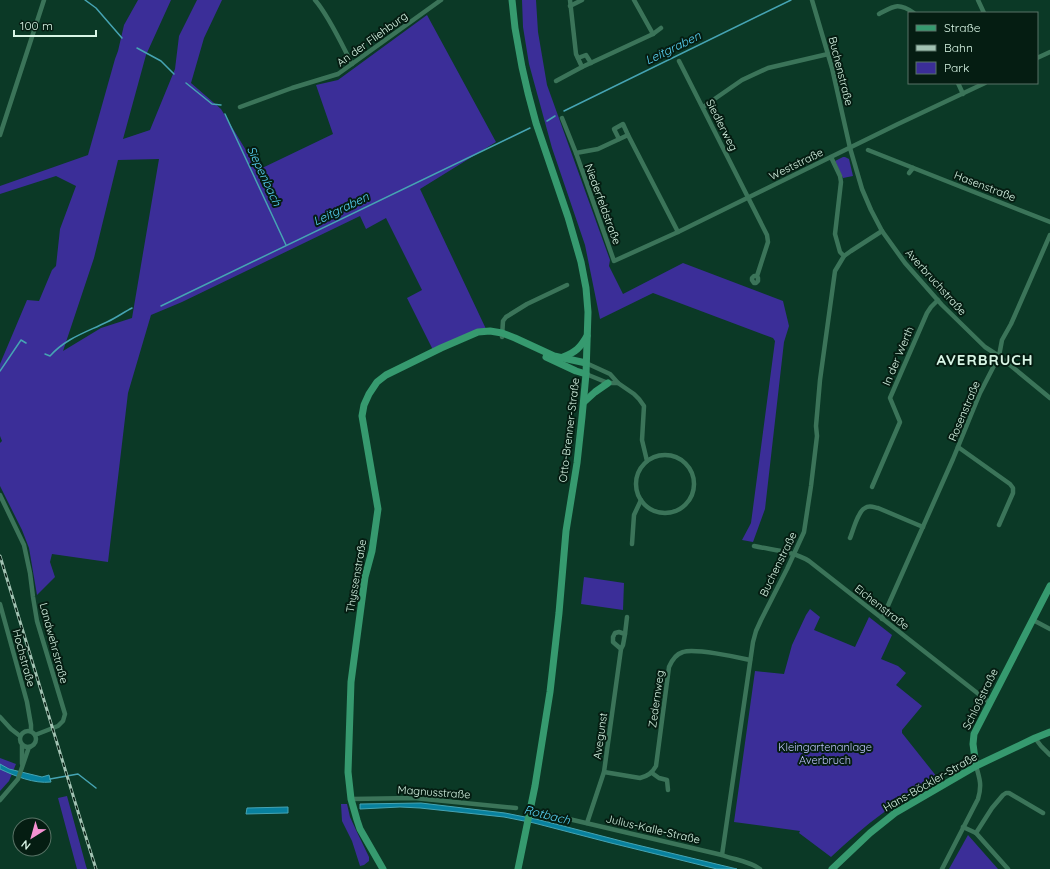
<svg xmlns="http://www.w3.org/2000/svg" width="1050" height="869" font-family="Quicksand,sans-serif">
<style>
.green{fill:#3b2e98;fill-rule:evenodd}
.water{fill:#08819e;stroke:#46a4b3}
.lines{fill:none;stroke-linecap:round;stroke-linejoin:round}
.stream{stroke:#46a4b3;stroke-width:1.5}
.street{stroke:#3b7459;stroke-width:4.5}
.secondary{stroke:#369a6f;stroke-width:7}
.rail-casing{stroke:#a2c3b3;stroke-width:3}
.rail{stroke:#051d12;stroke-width:1.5;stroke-dasharray:4.5;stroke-linecap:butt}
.labels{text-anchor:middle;stroke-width:4;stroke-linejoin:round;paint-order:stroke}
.street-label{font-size:11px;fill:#d8f5e5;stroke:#051d12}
.park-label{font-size:11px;fill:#bec2fa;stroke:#051d12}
.water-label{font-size:12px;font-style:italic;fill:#5ad4f8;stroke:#051d12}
.district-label{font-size:15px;font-weight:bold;letter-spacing:1px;fill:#d8f5e5;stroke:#051d12}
</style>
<rect width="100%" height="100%" fill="#0b3926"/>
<!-- green -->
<g class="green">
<path d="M138 0H171L146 55 123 139 150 130 175 69 179 36 197 0H222L204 38 191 83 221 109 258 170 333 134 316 85 338 80 427 15 496 142 420 189 486 329 433 350 407 298 422 290 386 218 366 229 360 216 182 302 151 315 128 393 108 562 52 554 50 562 55 577 37 595 29 548 22 530 0 486V443L2 441 0 436V364L27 300 39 301 52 270 56 266 60 229 76 186 56 176 0 194V186L88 155 115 59 118 51 124 25ZM159 159 132 318 101 328 63 351 94 258 118 160Z"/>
<path d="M522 0H536L538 32 547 85 610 260 609 266 623 294 683 263 783 301 789 326 784 342 765 509 753 542 742 540 751 523 775 341 773 338 653 293 600 319 585 245 552 148 529 64 523 27Z"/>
<path d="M843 157H845L849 159 853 176 843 178 835 161Z"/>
<path d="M584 577 624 583 623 610 581 604Z"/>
<path d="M810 609 820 617 814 630 855 647 869 617 892 635 881 659 898 666 906 673 896 685 922 706 902 730V733L937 777C918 788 900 799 883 813 865 826 848 841 831 857L799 833 800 831 734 822 755 671 784 674 792 645 806 615Z"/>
<path d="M0 758 16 764 9 781 0 791Z"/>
<path d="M67 796 86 866 87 869H77L58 798Z"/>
<path d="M341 804H347L350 817 356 830 369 857V861L364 865 360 866 352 841 342 821Z"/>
<path d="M968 835 998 869H949Z"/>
</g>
<!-- water -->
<g class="water">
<path d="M0 764 9 769 42 777 49 775 51 782C34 784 15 776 0 769Z"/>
<path d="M421 803 505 813 540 820 629 843 737 869H717L611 843 534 823 504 817 420 808 400 807 360 809V804Z"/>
<path d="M288 807V813L246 814 247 808Z"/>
</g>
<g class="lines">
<!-- stream -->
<g class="stream">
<path d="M85 0 96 8 122 38"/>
<path d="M137 48 161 61 174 74"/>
<path d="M186 83 212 104 221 105"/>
<path d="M564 111 791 0"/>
<path d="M225 114 286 245"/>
<path d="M547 121 555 116"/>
<path d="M161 306 530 128"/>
<path d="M45 354 50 356C66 338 87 332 107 322 116 318 124 312 132 308"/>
<path d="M0 371 21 340 26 343"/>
<path d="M50 779 78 774 96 788"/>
</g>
<!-- street -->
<g class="street">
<path d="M315 0C329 16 342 45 352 64"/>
<path d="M570 0 576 54 582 67 653 34 661 28"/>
<path d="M634 0 653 34"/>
<path d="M812 0 832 68 850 148 862 189 871 210 882 231 905 263 942 305 985 347 999 356 1050 398"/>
<path d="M978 0 984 13"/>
<path d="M570 6 582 0"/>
<path d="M879 14C894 6 898 2 914 13"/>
<path d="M578 58 586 55 591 63"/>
<path d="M1037 58 1050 52"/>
<path d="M679 61 767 235 768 242 757 276 758 278V281L756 283H754L752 280V278L754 276H757"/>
<path d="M556 81 582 67"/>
<path d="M958 83 963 94"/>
<path d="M240 107 292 88 338 74 441 0"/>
<path d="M703 107 742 80 768 68 828 54"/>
<path d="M562 118 576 153 614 261 678 232 898 124 985 83"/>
<path d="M0 135 44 0"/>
<path d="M619 139 614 129 623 124 628 135"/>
<path d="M868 150 1050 222"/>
<path d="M576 153 598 149 628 135 678 232"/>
<path d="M831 157 840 176 841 182 835 234 840 252 844 256"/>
<path d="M909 173 913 168"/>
<path d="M502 337 503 321 506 317 527 304 567 285"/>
<path d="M586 363 610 374 618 383 634 394 639 399 644 406 642 440 647 461"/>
<path d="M586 374 608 383H618"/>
<path d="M958 447 1010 484 1013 488V493L999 525"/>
<circle cx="665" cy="484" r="29"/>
<path d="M872 487 900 422 890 398 927 313 931 307 938 300"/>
<path d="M0 495 24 545 30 573 33 597 37 621 65 714 63 721 58 726 35 735"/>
<path d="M850 538C853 531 858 511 865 508 869 505 873 507 878 508L923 527"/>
<path d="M632 544 634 515 641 500"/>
<path d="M754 546C772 550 793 551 809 561L990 703"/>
<path d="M0 604 27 702 31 725V731"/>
<path d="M882 619 953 459 980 393 999 356 1002 340 1011 324 1050 235"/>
<path d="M1033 620 1050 629"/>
<path d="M625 634 627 617"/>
<path d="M0 717 11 729 20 736"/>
<circle cx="28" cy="739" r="8"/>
<path d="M1035 738 1041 746 1050 755"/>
<path d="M22 764V745"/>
<path d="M604 772 640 778C648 776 652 773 656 766L669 667C672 660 676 654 683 652 694 648 737 657 750 660"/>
<path d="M652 773 659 778 667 780 668 790"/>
<path d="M351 799 414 798 516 808"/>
<path d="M0 800 18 779 29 747"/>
<path d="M539 812 722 855C735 860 749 861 760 869"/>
<path d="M587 823 604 772 621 649 623 645 625 634 619 632 615 633 613 637V642L621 649"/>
<path d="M963 827 976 833 1008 869"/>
<path d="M976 833 992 808 1003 795 1006 793H1009L1043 813"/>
<path d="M722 855 753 642 756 631 761 620 787 569 804 532 811 486 817 436 816 426 820 380 835 271 844 256 851 251 882 231"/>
<path d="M942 869 978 799C982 786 980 779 976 766"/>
</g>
<!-- secondary -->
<g class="secondary">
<path d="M512 0 515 28 522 67 528 93 536 123 568 217 581 262 586 288 588 312 586 374 582 417 577 463 566 531 559 613 550 692 535 786 518 869"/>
<path d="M546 357 576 371 586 374"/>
<path d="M563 357C576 352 580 348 587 336"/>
<path d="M584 402 595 392 608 383"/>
<path d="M976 766 973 744 974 734 1050 586"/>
<path d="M383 869 360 829 357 820 351 799 348 772 351 682 365 577 372 551 378 509 362 416 364 405 369 394 377 382 386 375 441 348 478 332 490 331 502 333 515 338 554 356 586 363"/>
<path d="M832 869 870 833 895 813 976 766 1035 738 1050 732"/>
</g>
<defs>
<path id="rail" d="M0 556 79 815 96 869"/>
</defs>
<!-- rail casing -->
<use href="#rail" class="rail-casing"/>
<!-- rail -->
<use href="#rail" class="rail"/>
</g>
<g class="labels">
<!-- street labels -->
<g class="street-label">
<text transform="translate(372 39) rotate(-36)" y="4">An der Fliehburg</text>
<text transform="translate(841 71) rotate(76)" y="4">Buchenstraße</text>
<text transform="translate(722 125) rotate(63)" y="4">Siedlerweg</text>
<text transform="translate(796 164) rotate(-26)" y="4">Weststraße</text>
<text transform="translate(985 186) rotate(21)" y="4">Hasenstraße</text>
<text transform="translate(603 204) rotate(70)" y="4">Niederfeldstraße</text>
<text transform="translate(936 282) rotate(48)" y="4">Averbruchstraße</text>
<text transform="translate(898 356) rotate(-67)" y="4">In der Werth</text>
<text transform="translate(964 411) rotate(-67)" y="4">Rosenstraße</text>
<text transform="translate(569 430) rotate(-83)" y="4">Otto-Brenner-Straße</text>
<text transform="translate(778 564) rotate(-64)" y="4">Buchenstraße</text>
<text transform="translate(356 576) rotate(-80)" y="4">Thyssenstraße</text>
<text transform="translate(882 607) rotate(38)" y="4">Eichenstraße</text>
<text transform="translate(54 643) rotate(75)" y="4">Landwehrstraße</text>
<text transform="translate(24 658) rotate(75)" y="4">Hochstraße</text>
<text transform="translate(656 699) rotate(-82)" y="4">Zedernweg</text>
<text transform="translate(980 699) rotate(-64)" y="4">Schloßstraße</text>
<text transform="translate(600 736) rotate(-82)" y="4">Avegunst</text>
<text transform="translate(930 782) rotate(-30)" y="4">Hans-Böckler-Straße</text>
<text transform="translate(434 792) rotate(4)" y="4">Magnusstraße</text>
<text transform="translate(653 829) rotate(13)" y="4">Julius-Kalle-Straße</text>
</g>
<!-- park labels -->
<g class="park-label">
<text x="825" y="751">Kleingartenanlage<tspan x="825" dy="13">Averbruch</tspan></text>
</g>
<!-- water labels -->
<g class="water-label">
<text transform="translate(673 48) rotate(-26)" y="4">Leitgraben</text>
<text transform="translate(264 176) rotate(65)" y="4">Siepenbach</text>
<text transform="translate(341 209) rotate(-26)" y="4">Leitgraben</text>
<text transform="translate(547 815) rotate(14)" y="4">Rotbach</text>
</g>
<!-- district labels -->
<g class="district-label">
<text x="985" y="365">AVERBRUCH</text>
</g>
</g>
<!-- legend -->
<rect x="908" y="12" width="130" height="72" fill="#051d12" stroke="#597366"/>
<rect x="916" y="25" width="20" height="6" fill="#369a6f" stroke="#597366"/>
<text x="944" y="32" font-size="12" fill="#d8f5e5">Straße</text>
<rect x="916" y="45" width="20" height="6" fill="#a2c3b3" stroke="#597366"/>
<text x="944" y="52" font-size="12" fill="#d8f5e5">Bahn</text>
<rect x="916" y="62" width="20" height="12" fill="#3b2e98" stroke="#597366"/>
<text x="944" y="72" font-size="12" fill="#d8f5e5">Park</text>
<!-- north arrow -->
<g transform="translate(32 837) rotate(217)"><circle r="19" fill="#051d12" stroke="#597366"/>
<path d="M0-3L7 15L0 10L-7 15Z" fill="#f591d2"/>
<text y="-6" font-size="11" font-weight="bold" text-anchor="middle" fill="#d8f5e5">N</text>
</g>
<!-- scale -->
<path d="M14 30v6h82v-6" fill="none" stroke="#d8f5e5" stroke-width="2"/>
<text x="20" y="30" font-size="12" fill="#d8f5e5" stroke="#051d12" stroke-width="3" paint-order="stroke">100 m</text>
</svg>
